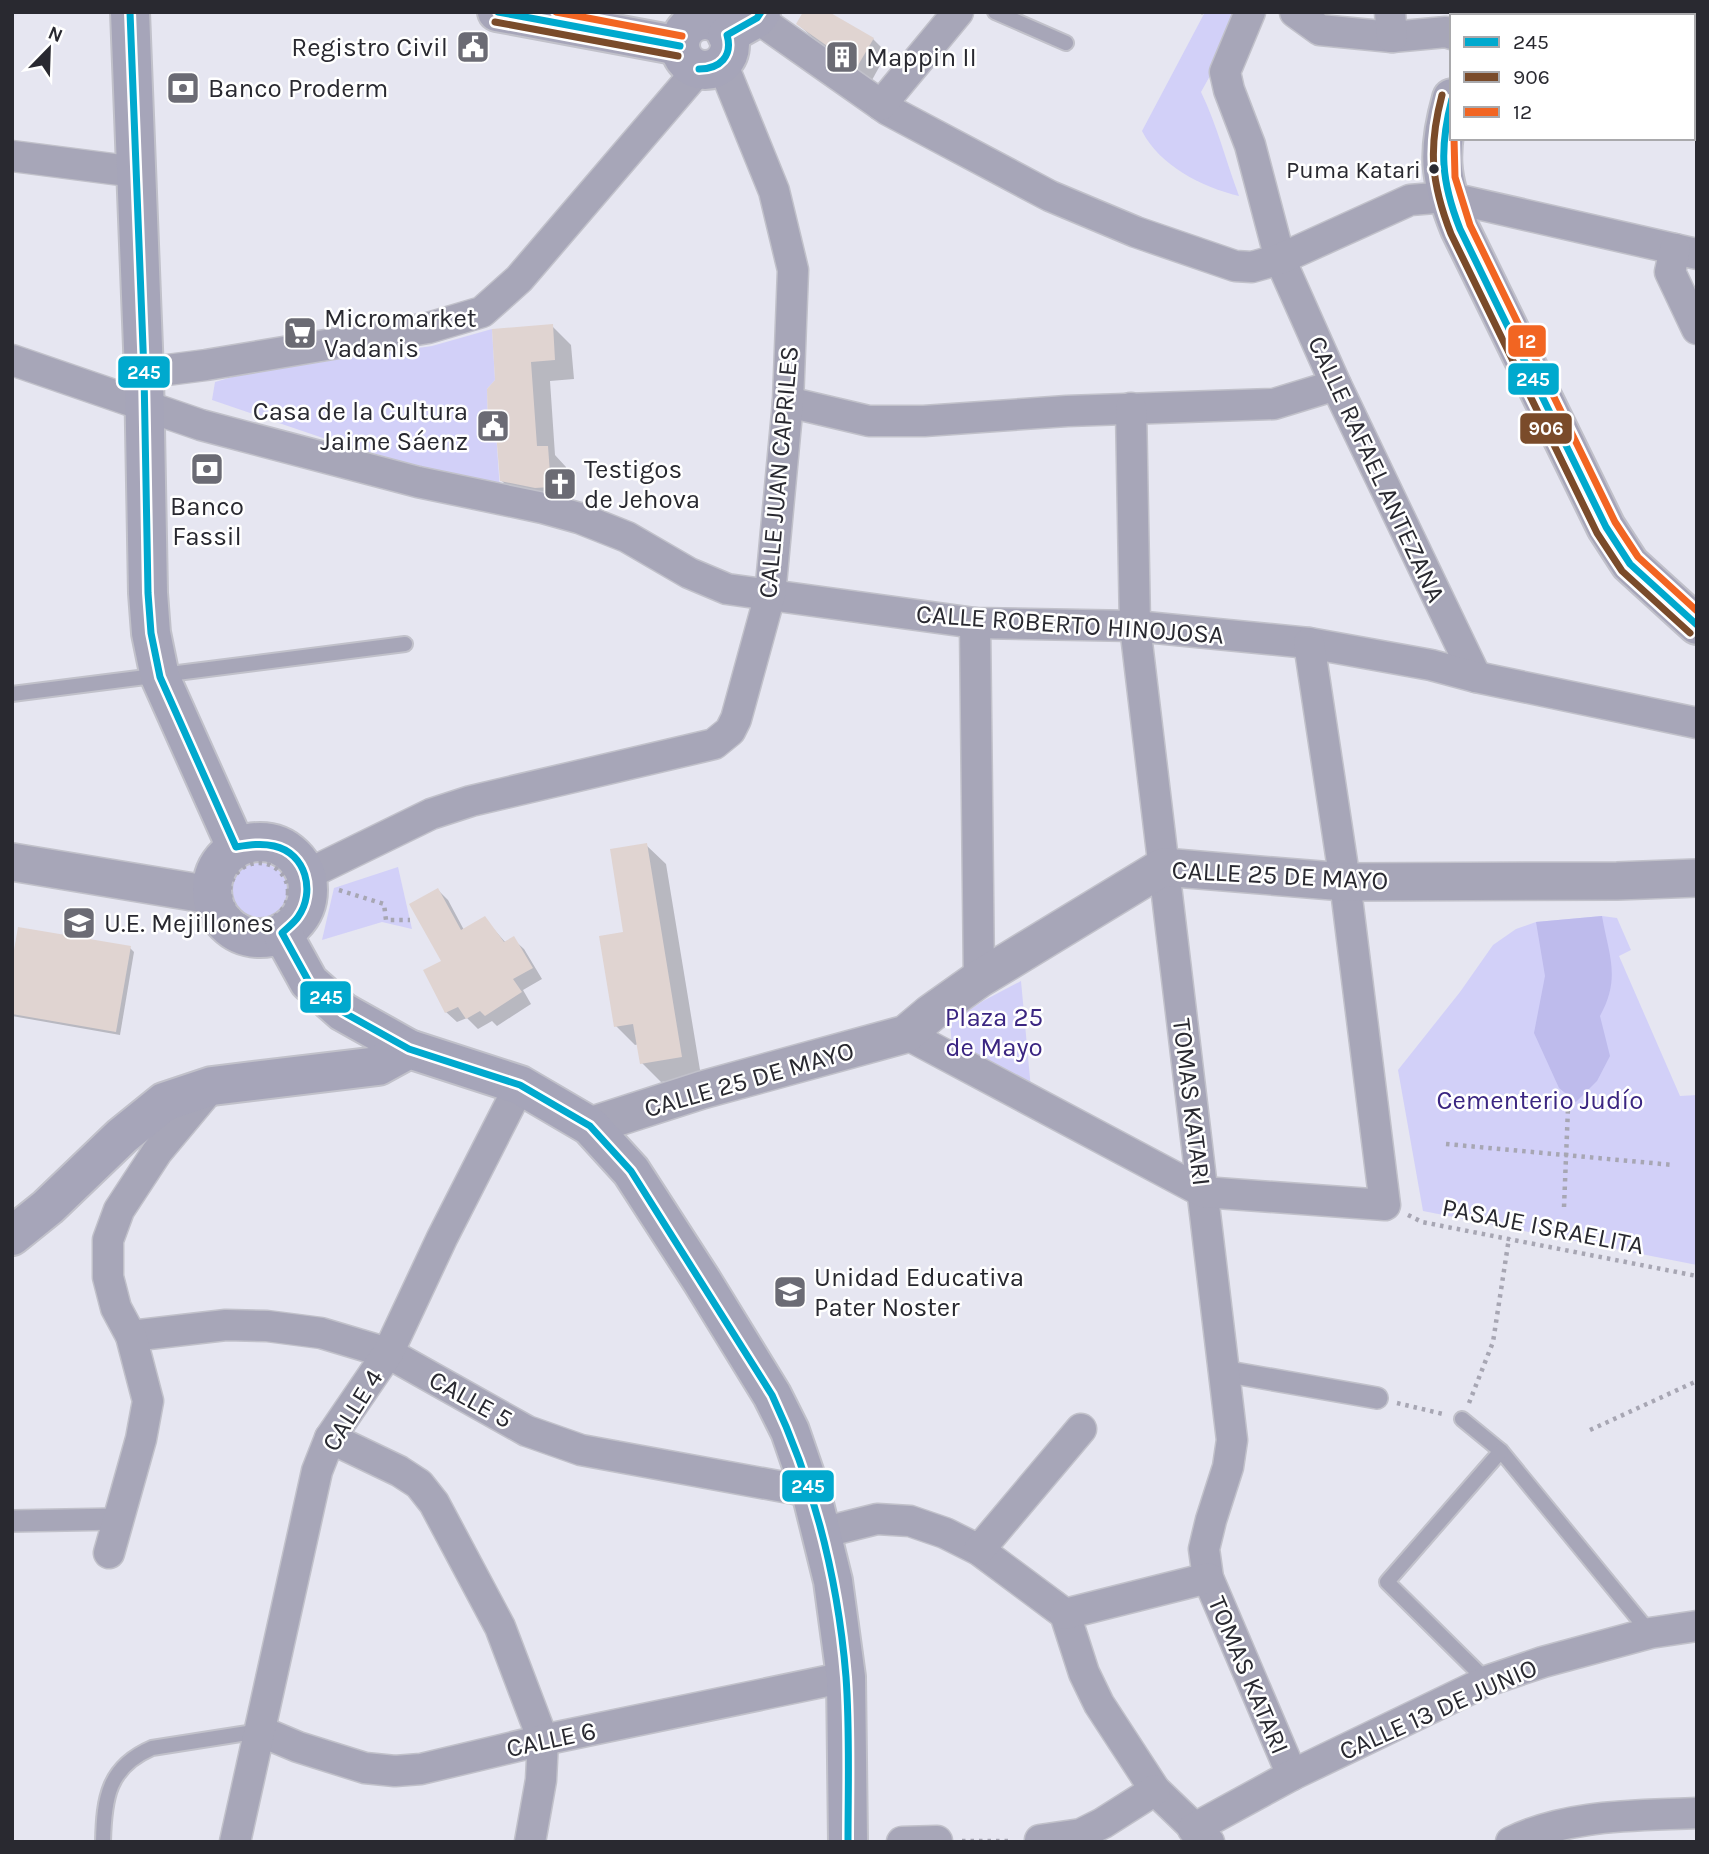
<svg xmlns="http://www.w3.org/2000/svg" width="1709" height="1854" font-family="Karla,sans-serif">
<style>
.green{fill:#d2d0f8}
.forest{fill:#bebbec}
.shadow{fill:#0003}
.building{fill:#e0d4d1}
.lines{fill:none;stroke-linecap:round;stroke-linejoin:round}
.service-casing{stroke:#c1c1ca;stroke-width:18}
.pedestrian-casing{stroke:#c1c1ca;stroke-width:24}
.minor-casing{stroke:#c1c1ca;stroke-width:33}
.tertiary-casing{stroke:#c1c1ca;stroke-width:40}
.secondary-casing{stroke:#c1c1ca;stroke-width:42}
.path{stroke:#a7a6b3;stroke-width:4.5;stroke-dasharray:3.5 5;stroke-linecap:butt}
.service{stroke:#a7a6b8;stroke-width:14}
.pedestrian{stroke:#a7a6b8;stroke-width:21}
.minor{stroke:#a7a6b8;stroke-width:30}
.tertiary{stroke:#a7a6b8;stroke-width:37}
.secondary{stroke:#a6a5b9;stroke-width:38}
.bus-1-casing{stroke:#fff;stroke-width:12}
.bus-2-casing{stroke:#fff;stroke-width:12}
.bus-3-casing{stroke:#fff;stroke-width:12}
.bus-1{stroke:#00a9ce;stroke-width:7}
.bus-2{stroke:#7a4b2a;stroke-width:7}
.bus-3{stroke:#f26522;stroke-width:7}
.bus-dot{fill:#292930;stroke:#fff;stroke-width:2.5}
.labels{text-anchor:middle;stroke-width:5;stroke-linejoin:round;paint-order:stroke}
.bus-label{font-size:24px;fill:#292930;stroke:#fff;text-anchor:end}
.poi-label{font-size:26px;fill:#292930;stroke:#fff;text-anchor:start}
.street-label{font-size:26px;fill:#292930;stroke:#fff}
.park-label{font-size:26px;fill:#3b2682;stroke:#fff}
.line-badge{stroke:#fff;stroke-width:2.5}
.badge-label{font-size:19px;text-anchor:middle;font-weight:bold;fill:#fff}
</style>
<rect width="100%" height="100%" fill="#e6e6f1"/>
<!-- green -->
<g class="green">
<path d="M1205 12H1234L1231 38 1201 92C1217 125 1226 161 1239 196 1202 187 1160 166 1142 131Z"/>
<path d="M492 329 495 380 487 389 488 426 496 432 500 491 323 438 212 400 215 382 246 373 432 346Z"/>
<circle cx="259" cy="892" r="29"/>
<path d="M398 867 412 929 382 922 322 940 334 888Z"/>
<path d="M1602 916 1617 918 1631 950 1619 956 1680 1096 1697 1095V1265L1423 1211 1398 1070 1460 992 1493 945 1516 929 1536 922Z"/>
<path d="M1021 981 1031 1089 952 1047 950 1023 983 1001Z"/>
</g>
<!-- forest -->
<path class="forest" d="M1602 916C1609 956 1621 978 1600 1016L1610 1056 1597 1081 1576 1102 1559 1088 1534 1033 1545 976 1536 922Z"/>
<!-- shadow -->
<g class="shadow">
<path d="M798 24 873 39 887 53 872 80 813 38Z"/>
<path d="M552 326 571 345 574 379 550 381 555 455 566 467 569 506 521 500 501 480 498 435 489 426Z"/>
<path d="M646 845 666 864 701 1076 661 1082 642 1063 639 1044 635 1045 616 1026 625 933Z"/>
<path d="M438 890 448 900 464 930 484 918 506 943 513 939 524 949 542 979 523 990 531 1004 497 1026 492 1021 478 1029 467 1018 457 1022 446 1012Z"/>
<path d="M130 948 134 952 120 1035 12 1016V973Z"/>
</g>
<!-- building -->
<g class="building">
<path d="M803 12H829L874 38 857 67 796 24Z"/>
<path d="M553 324 555 360 531 362 537 446H548L551 487 535 488 500 481 496 432 488 427 487 389 495 380 492 329Z"/>
<path d="M647 843 682 1057 640 1064 633 1024 614 1027 599 936 623 932 610 849Z"/>
<path d="M438 888 461 930 485 916 504 942 514 936 533 968 513 979 522 992 485 1016 480 1011 466 1019 458 1007 445 1013 423 970 441 961 409 904Z"/>
<path d="M18 927 131 946 116 1032 12 1014V962Z"/>
</g>
<g class="lines">
<defs>
<g id="service">
<path d="M995 12 1066 43"/>
<path d="M12 694 405 644"/>
<path d="M1462 1419 1501 1451 1650 1633"/>
<path d="M1487 1681 1387 1582 1501 1451"/>
<path d="M103 1842C104 1798 108 1767 152 1748L260 1731"/>
</g>
<g id="pedestrian">
<path d="M1223 1371 1377 1398"/>
<path d="M12 1521 119 1519"/>
</g>
<g id="minor">
<path d="M1250 12 1225 72 1229 90 1250 145 1280 259 1336 385 1476 677"/>
<path d="M1295 12 1320 30 1392 37 1446 32 1452 34"/>
<path d="M1390 12 1392 37"/>
<path d="M1661 12 1665 16"/>
<path d="M757 18 888 110 1050 196 1136 232 1235 266 1252 267 1280 259 1410 200 1447 197 1697 254"/>
<path d="M1693 41 1697 44"/>
<path d="M881 105 958 12"/>
<path d="M12 156 136 172"/>
<path d="M1675 249 1670 272 1697 329"/>
<path d="M12 360 201 425 418 482 543 508 579 518 627 537 689 573 727 589 975 623 1135 626 1309 643 1431 665 1476 677 1697 723"/>
<path d="M144 373 206 365 428 328 482 312 519 279 699 69"/>
<path d="M788 402 869 421H924L1067 411 1274 404 1336 385"/>
<path d="M1131 408 1135 626 1232 1440 1228 1467 1211 1520 1204 1549 1208 1578 1292 1775"/>
<path d="M975 623 979 979"/>
<path d="M306 875 431 814 471 801 714 744 730 731 736 719 770 595 788 402 793 270 774 191 722 63"/>
<path d="M906 1034 1203 1192 1385 1205 1345 882 1309 643"/>
<path d="M131 1336 226 1325 267 1326 321 1333 388 1353 527 1431 581 1450 811 1492"/>
<path d="M330 1438 399 1471 419 1484 434 1503 500 1627 543 1740 541 1780 530 1842"/>
<path d="M821 1533 877 1519 910 1521 945 1533 979 1550 1065 1614 1084 1673 1099 1704 1155 1790 1209 1842"/>
<path d="M979 1550 1081 1429"/>
<path d="M109 1553 141 1439 148 1401 131 1336 116 1308 108 1277V1240L119 1210 157 1152 212 1086"/>
<path d="M1065 1614 1208 1578"/>
<path d="M260 1731 298 1747 365 1768 395 1771 421 1769 543 1740 846 1677"/>
<path d="M1193 1829 1292 1775 1487 1681 1543 1662 1650 1633 1697 1626"/>
<path d="M1040 1840 1081 1834 1103 1823 1155 1790"/>
<path d="M235 1842 317 1471 330 1438 388 1353 442 1238 520 1085"/>
<path d="M902 1842 937 1841"/>
<path d="M1511 1842C1568 1814 1635 1816 1697 1813"/>
</g>
<g id="tertiary">
<path d="M12 862 211 895"/>
<path d="M590 1126 702 1090 906 1034 931 1013 979 979 1163 867 1345 882 1617 881 1697 878"/>
</g>
<g id="secondary">
<path d="M130 12 144 373 148 593 151 633 160 677 236 847"/>
<path d="M497 12 680 46"/>
<path d="M1491 16 1492 12"/>
<circle cx="705" cy="45" r="25"/>
<path d="M727 35 757 18 761 12"/>
<path d="M1452 98C1437 151 1439 178 1460 229L1606 527 1630 564 1697 625"/>
<circle cx="260" cy="890" r="48"/>
<path d="M282 933 309 982 343 1012 409 1049 520 1085 590 1126 631 1171 702 1281 772 1395 790 1431 811 1492 833 1581 846 1677 848 1842"/>
<path d="M12 1236 48 1207 122 1136 164 1102 212 1086 378 1066 409 1049"/>
</g>
</defs>
<!-- service casing -->
<use href="#service" class="service-casing"/>
<!-- pedestrian casing -->
<use href="#pedestrian" class="pedestrian-casing"/>
<!-- minor casing -->
<use href="#minor" class="minor-casing"/>
<!-- tertiary casing -->
<use href="#tertiary" class="tertiary-casing"/>
<!-- secondary casing -->
<use href="#secondary" class="secondary-casing"/>
<!-- path -->
<g class="path">
<path d="M1201 12H1203"/>
<circle cx="259" cy="892" r="29"/>
<path d="M339 890 384 904 386 920H410"/>
<path d="M1446 1144 1673 1165"/>
<path d="M1564 1207 1568 1108"/>
<path d="M1408 1215 1422 1222 1697 1276"/>
<path d="M1397 1403 1443 1414"/>
<path d="M1469 1403 1493 1342 1509 1238"/>
<path d="M1590 1430 1697 1381"/>
<path d="M962 1841H1013"/>
</g>
<!-- service -->
<use href="#service" class="service"/>
<!-- pedestrian -->
<use href="#pedestrian" class="pedestrian"/>
<!-- minor -->
<use href="#minor" class="minor"/>
<!-- tertiary -->
<use href="#tertiary" class="tertiary"/>
<!-- secondary -->
<use href="#secondary" class="secondary"/>
<defs>
<g id="bus-1">
<path d="M130 12 144 373 148 593 151 633 160 677 236 847C249 845 261 843 274 846 306 853 316 892 298 917 294 923 287 928 282 933L309 982 343 1012 409 1049 520 1085 590 1126 631 1171 772 1395C814 1484 838 1579 846 1677 850 1732 848 1787 848 1842"/>
<path d="M498 12 680 46"/>
<path d="M699 69C720 69 733 56 727 35L757 18 761 12"/>
<path d="M1452 99C1439 149 1441 181 1460 229L1606 527 1630 564 1697 625"/>
</g>
<g id="bus-2">
<path d="M495 22 678 56"/>
<path d="M1442 95C1428 148 1431 183 1451 234L1597 533 1622 571 1690 633"/>
</g>
<g id="bus-3">
<path d="M556 12 682 36"/>
<path d="M1454 138 1455 177 1470 225 1615 522 1638 557 1697 611"/>
</g>
</defs>
<!-- bus-1 casing -->
<use href="#bus-1" class="bus-1-casing"/>
<!-- bus-2 casing -->
<use href="#bus-2" class="bus-2-casing"/>
<!-- bus-3 casing -->
<use href="#bus-3" class="bus-3-casing"/>
<!-- bus-1 -->
<use href="#bus-1" class="bus-1"/>
<!-- bus-2 -->
<use href="#bus-2" class="bus-2"/>
<!-- bus-3 -->
<use href="#bus-3" class="bus-3"/>
</g>
<!-- icons -->
<defs>
<symbol id="civic-square" viewBox="-11 -11 22 22"><rect x="-9" y="-9" width="18" height="18" rx="4" fill="#6b6b74" stroke="#fff"/><path d="M-.6-6.5H3V-4.5H.6V-3L4-1V1h2V6H-6V1h2V-1L-.6-3ZM-1.2 2.5V6h2.4V2.5Z" fill="#fff"/></symbol>
<symbol id="building-square" viewBox="-11 -11 22 22"><rect x="-9" y="-9" width="18" height="18" rx="4" fill="#6b6b74" stroke="#fff"/><path d="M-4-6H4V6H1V3H-1V6H-4ZM-2.5-4.3h1.7v1.8h-1.7ZM.8-4.3h1.7v1.8H.8ZM-2.5-1h1.7V.8h-1.7ZM.8-1h1.7V.8H.8Z" fill="#fff"/></symbol>
<symbol id="bank-square" viewBox="-11 -11 22 22"><rect x="-9" y="-9" width="18" height="18" rx="4" fill="#6b6b74" stroke="#fff"/><path d="M-6-4H6V4H-6ZM0-2.3a2.3 2.3 0 1 0 0 4.6a2.3 2.3 0 1 0 0-4.6Z" fill="#fff"/></symbol>
<symbol id="supermarket-square" viewBox="-11 -11 22 22"><rect x="-9" y="-9" width="18" height="18" rx="4" fill="#6b6b74" stroke="#fff"/><path d="M-6-5.5h2.5l.6 2H6L4.5 2H-2.5L-4.4-4H-6ZM-1.5 3.2a1.3 1.3 0 1 0 .1 0ZM3 3.2a1.3 1.3 0 1 0 .1 0Z" fill="#fff"/></symbol>
<symbol id="church-square" viewBox="-11 -11 22 22"><rect x="-9" y="-9" width="18" height="18" rx="4" fill="#6b6b74" stroke="#fff"/><path d="M-1.2-6h2.4v3.5h3.3v2.4h-3.3V6h-2.4V-.1h-3.3v-2.4h3.3Z" fill="#fff"/></symbol>
<symbol id="school-square" viewBox="-11 -11 22 22"><rect x="-9" y="-9" width="18" height="18" rx="4" fill="#6b6b74" stroke="#fff"/><path d="M0-5L7-2L0 1L-7-2ZM-4 1L0 2.5L4 1V4Q0 6-4 4Z" fill="#fff"/></symbol>
</defs>
<g fill-rule="evenodd">
<use href="#civic-square" x="454" y="28" width="38" height="38"/>
<use href="#building-square" x="823" y="38" width="38" height="38"/>
<use href="#bank-square" x="164" y="69" width="38" height="38"/>
<use href="#supermarket-square" x="281" y="314" width="38" height="38"/>
<use href="#civic-square" x="474" y="407" width="38" height="38"/>
<use href="#bank-square" x="188" y="450" width="38" height="38"/>
<use href="#church-square" x="541" y="465" width="38" height="38"/>
<use href="#school-square" x="60" y="904" width="38" height="38"/>
<use href="#school-square" x="771" y="1273" width="38" height="38"/>
</g>
<!-- markers -->
<circle class="bus-dot" cx="1434" cy="169" r="6"/>
<g class="labels">
<!-- bus labels -->
<g class="bus-label">
<text x="1421" y="178">Puma Katari</text>
</g>
<!-- poi labels -->
<g class="poi-label">
<text x="448" y="56" text-anchor="end">Registro Civil</text>
<text x="866" y="66">Mappin II</text>
<text x="208" y="97">Banco Proderm</text>
<text x="324" y="327">Micromarket<tspan x="324" dy="30">Vadanis</tspan></text>
<text x="468" y="420" text-anchor="end">Casa de la Cultura<tspan x="468" dy="30">Jaime Sáenz</tspan></text>
<text x="584" y="478">Testigos<tspan x="584" dy="30">de Jehova</tspan></text>
<text x="207" y="515" text-anchor="middle">Banco<tspan x="207" dy="30">Fassil</tspan></text>
<text x="104" y="932">U.E. Mejillones</text>
<text x="814" y="1286">Unidad Educativa<tspan x="814" dy="30">Pater Noster</tspan></text>
</g>
<!-- street labels -->
<g class="street-label">
<text transform="translate(1377 469) rotate(65)" y="9">CALLE RAFAEL ANTEZANA</text>
<text transform="translate(778 472) rotate(-85)" y="9">CALLE JUAN CAPRILES</text>
<text transform="translate(1070 624) rotate(4)" y="9">CALLE ROBERTO HINOJOSA</text>
<text transform="translate(1280 875) rotate(3)" y="9">CALLE 25 DE MAYO</text>
<text transform="translate(749 1079) rotate(-16)" y="9">CALLE 25 DE MAYO</text>
<text transform="translate(1192 1102) rotate(83)" y="9">TOMAS KATARI</text>
<text transform="translate(1543 1226) rotate(11)" y="9">PASAJE ISRAELITA</text>
<text transform="translate(471 1399) rotate(29)" y="9">CALLE 5</text>
<text transform="translate(352 1410) rotate(-58)" y="9">CALLE 4</text>
<text transform="translate(1249 1675) rotate(67)" y="9">TOMAS KATARI</text>
<text transform="translate(1438 1709) rotate(-24)" y="9">CALLE 13 DE JUNIO</text>
<text transform="translate(551 1739) rotate(-12)" y="9">CALLE 6</text>
</g>
<!-- park labels -->
<g class="park-label">
<text x="994" y="1026">Plaza 25<tspan x="994" dy="30">de Mayo</tspan></text>
<text x="1540" y="1109">Cementerio Judío</text>
</g>
</g>
<g class="line-badge">
<rect x="1507" y="324" width="40" height="34" rx="7" fill="#f26522"/>
<rect x="117" y="355" width="54" height="34" rx="7" fill="#00a9ce"/>
<rect x="1507" y="362" width="53" height="34" rx="7" fill="#00a9ce"/>
<rect x="1519" y="412" width="54" height="33" rx="7" fill="#7a4b2a"/>
<rect x="299" y="980" width="53" height="34" rx="7" fill="#00a9ce"/>
<rect x="781" y="1469" width="54" height="34" rx="7" fill="#00a9ce"/>
</g>
<g class="badge-label">
<text x="1527" y="348">12</text>
<text x="144" y="379">245</text>
<text x="1533" y="386">245</text>
<text x="1546" y="435">906</text>
<text x="326" y="1004">245</text>
<text x="808" y="1493">245</text>
</g>
<!-- border -->
<rect width="1709" height="1854" fill="none" stroke="#292930" stroke-width="28"/>
<!-- legend -->
<rect x="1450" y="14" width="245" height="126" fill="#ffffff" stroke="#a9a9ac" stroke-width="2"/>
<rect x="1464" y="37" width="35" height="10" fill="#00a9ce" stroke="#a9a9ac" stroke-width="2"/>
<text x="1513" y="49" font-size="21" fill="#292930">245</text>
<rect x="1464" y="72" width="35" height="10" fill="#7a4b2a" stroke="#a9a9ac" stroke-width="2"/>
<text x="1513" y="84" font-size="21" fill="#292930">906</text>
<rect x="1464" y="107" width="35" height="10" fill="#f26522" stroke="#a9a9ac" stroke-width="2"/>
<text x="1513" y="119" font-size="21" fill="#292930">12</text>
<!-- north arrow -->
<g transform="translate(49 49) rotate(23)" stroke="#ffffff" stroke-width="5" paint-order="stroke">
<path d="M0-5L12 26L0 18L-12 26Z" fill="#292930"/>
<text y="-10" font-size="19" font-weight="bold" text-anchor="middle" fill="#292930">N</text>
</g>
</svg>
